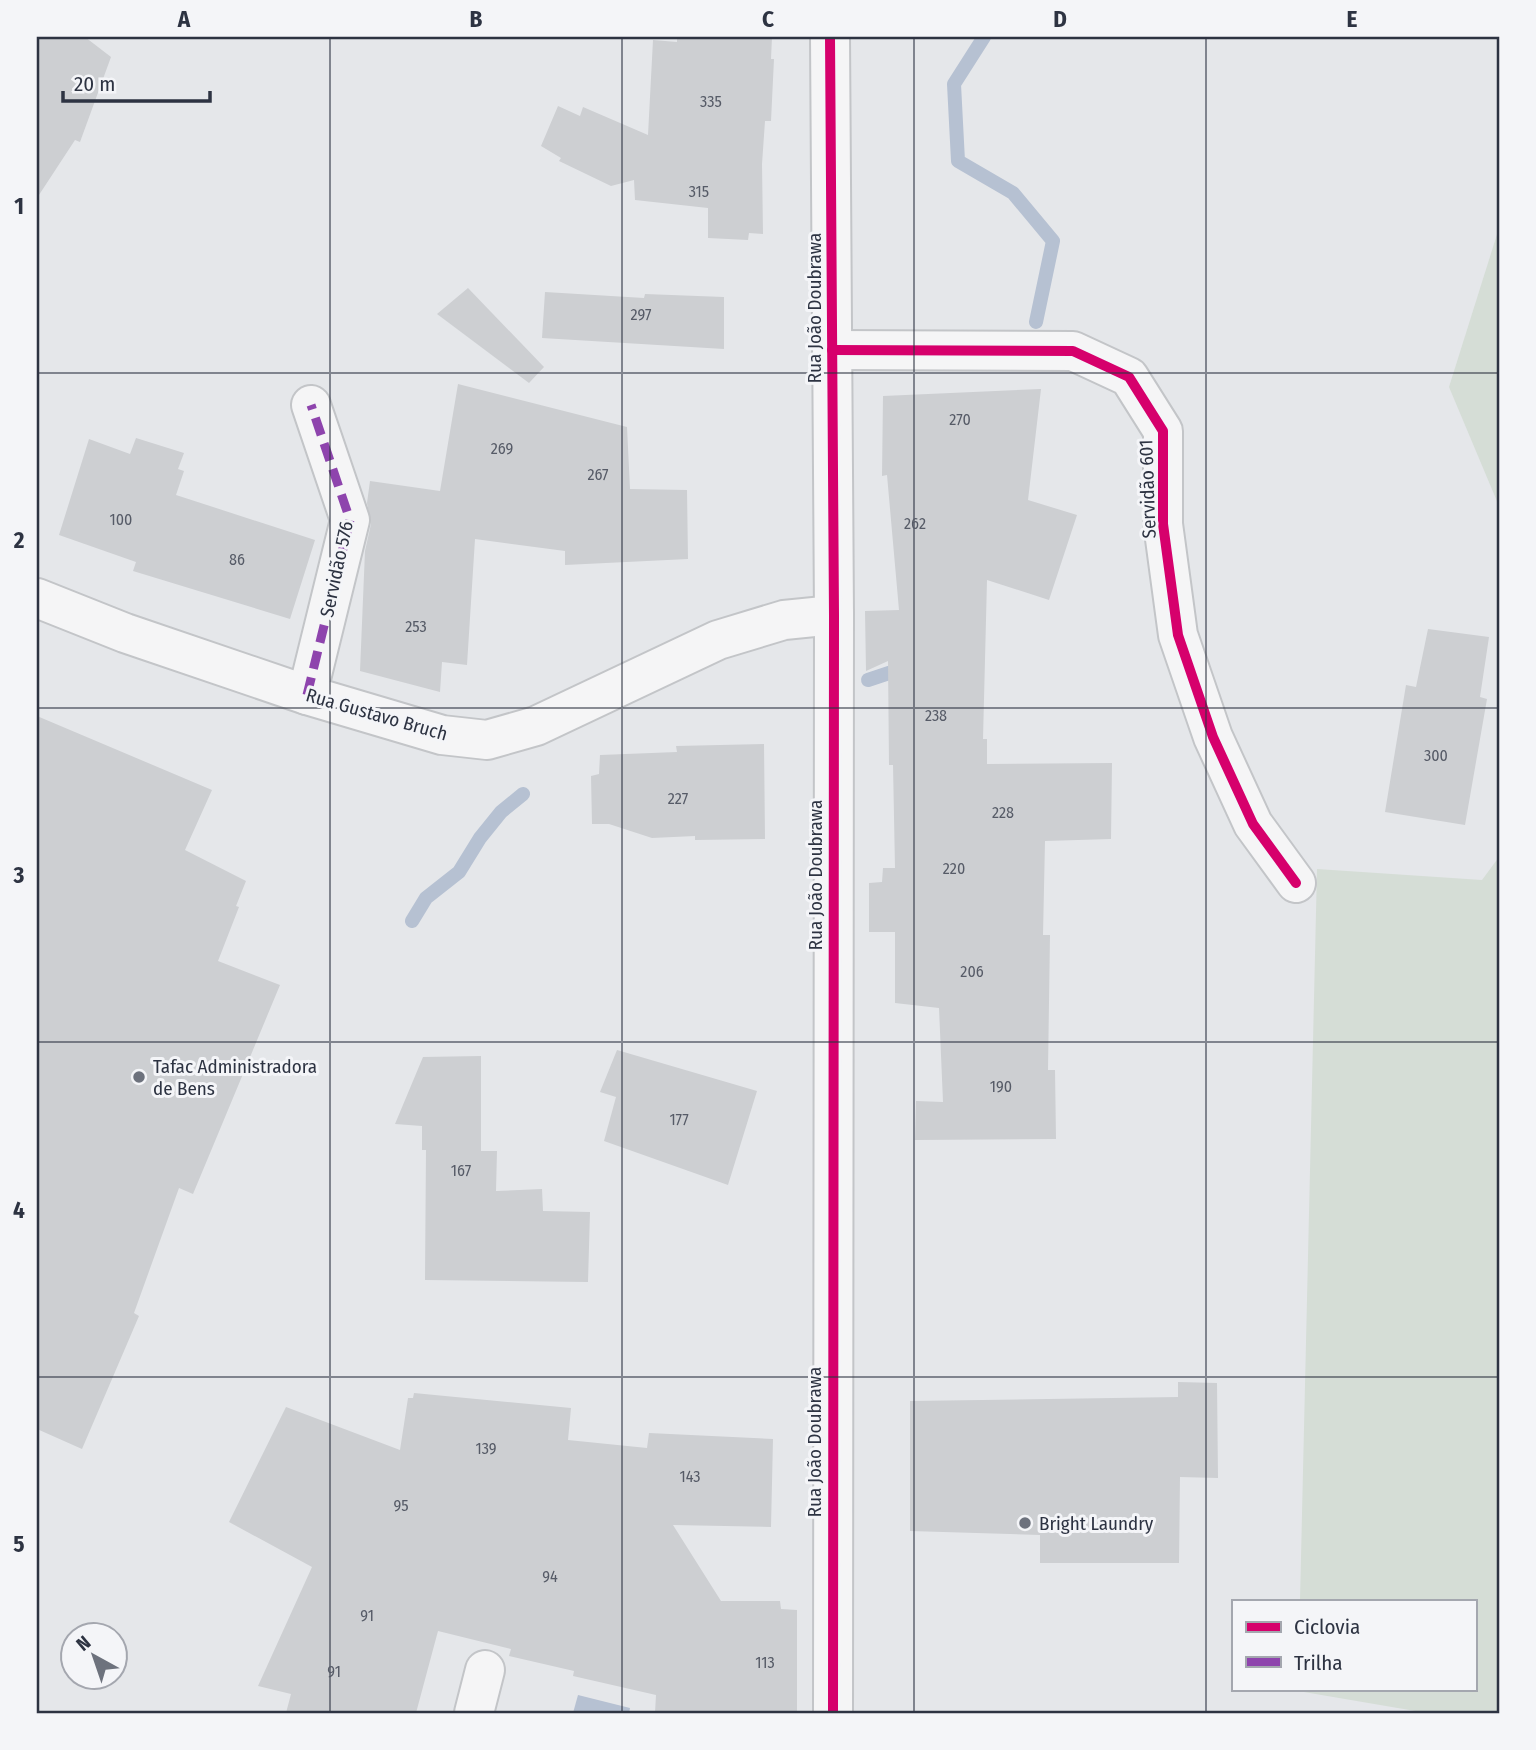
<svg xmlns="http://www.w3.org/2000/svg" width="1536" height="1750" font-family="'Fira Sans Condensed',sans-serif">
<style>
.green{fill:#d5ddd6}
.water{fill:#b6c1d2}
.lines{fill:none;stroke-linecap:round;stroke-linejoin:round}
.stream{stroke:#b6c1d2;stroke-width:14}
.building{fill:#cdcfd2}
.street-casing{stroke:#c3c5c8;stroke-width:42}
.street{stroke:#f5f5f6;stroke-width:38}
.quiet{stroke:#8e44ad;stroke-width:9;stroke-dasharray:18 9;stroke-linecap:butt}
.cycleway-casing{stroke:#f4f5f8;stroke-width:15}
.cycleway{stroke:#d6006c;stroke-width:10}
.grid{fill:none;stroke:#2d3342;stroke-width:2;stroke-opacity:0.55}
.poi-dot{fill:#6d727d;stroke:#f4f5f8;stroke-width:2.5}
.labels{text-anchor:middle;stroke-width:6;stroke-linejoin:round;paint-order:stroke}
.number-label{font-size:16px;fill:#565b67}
.street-label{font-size:19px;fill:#2d3342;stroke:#f4f5f8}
.poi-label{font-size:19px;fill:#2d3342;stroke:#f4f5f8;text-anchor:start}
.neatline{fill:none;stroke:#2d3342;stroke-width:2.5}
.grid-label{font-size:23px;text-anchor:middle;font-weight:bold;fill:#2d3342}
</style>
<rect width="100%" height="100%" fill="#e5e7ea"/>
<!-- green -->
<g class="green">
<path d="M1499 228V506L1449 387Z"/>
<path d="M1499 857V1713H1427L1298 1691V1689H1475V1601H1300L1317 869 1482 880Z"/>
</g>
<!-- water -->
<path class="water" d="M578 1695 630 1708 629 1713H573Z"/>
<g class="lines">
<!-- stream -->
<g class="stream">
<path d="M984 37 954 84 958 161 1013 193 1053 241 1036 322"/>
<path d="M868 680 904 668"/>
<path d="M412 921 426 898 459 872 480 838 501 812 523 794"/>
</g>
</g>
<!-- building -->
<g class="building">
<path d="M37 37H85L111 57 80 142 75 140 37 198Z"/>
<path d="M677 37H772L771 59H774L771 121H765L762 164 763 234 749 233 748 240 708 238V208L635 200 634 180 611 186 559 161 561 158 541 146 558 106 580 116 583 107 648 135 653 40 677 42Z"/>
<path d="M468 288 544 367 529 383 437 314Z"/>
<path d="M545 292 644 298 645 294 724 297V349L542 338Z"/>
<path d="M458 384 627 427 630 489 687 490 688 559 565 565V551L475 539 467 665 442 662 440 692 360 671 365 551 371 524 367 503 370 481 440 491Z"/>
<path d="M1041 389 1028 500 1077 515 1049 600 987 580 983 739H987V764L1112 763 1111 839 1045 841 1043 935H1050L1048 1070H1055L1056 1139 915 1140 916 1101 943 1102 939 1008 895 1003V932H869V883L882 882 883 868H895L893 765H889L888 661 866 671 865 611 899 610 887 475 882 476 883 396Z"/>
<path d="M136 438 184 453 178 469 184 471 176 495 315 540 290 619 133 571 136 562 59 535 89 439 130 454Z"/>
<path d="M1428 629 1489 637 1480 697 1487 699 1465 825 1385 812 1406 685 1416 687Z"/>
<path d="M37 716 212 790 185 850 246 881 236 906 239 907 218 961 280 985 193 1194 179 1188 134 1313 139 1316 82 1449 37 1429Z"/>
<path d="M764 744 765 839 695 840V836L652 838 609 824H592L591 776 599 774 600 755 677 752 676 746Z"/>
<path d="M617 1050 757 1091 728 1185 604 1141 616 1097 600 1092Z"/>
<path d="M481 1056V1151H497L496 1191 542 1189 543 1211 590 1212 588 1282 425 1280 426 1150H422V1126L395 1124 423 1057Z"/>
<path d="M1178 1382 1217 1383 1218 1478 1180 1477 1179 1563H1040V1535L910 1531V1401L1178 1397Z"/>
<path d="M414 1393 571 1408 568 1440 647 1448 649 1433 773 1439 771 1527 673 1525 721 1601H780L781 1609 797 1610V1713H655L656 1695 573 1676 574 1671 509 1656 511 1649 438 1631 416 1713H286L291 1694 258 1686 312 1567 229 1522 286 1407 400 1450 408 1398H413Z"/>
</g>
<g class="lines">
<defs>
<g id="street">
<path d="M830 37 834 615 833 1713"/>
<path d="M832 350 1073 351 1129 377 1163 431V524L1178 635 1213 737 1253 824 1296 883"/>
<path d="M37 598 125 633 307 695 442 735 487 740 536 726 718 640 784 620 834 615"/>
<path d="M307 695 350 520 311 405"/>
<path d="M474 1713 485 1670"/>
</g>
</defs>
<!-- street casing -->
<use href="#street" class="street-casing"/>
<!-- street -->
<use href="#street" class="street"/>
<!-- quiet -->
<path class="quiet" d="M307 695 350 520 311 405"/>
<defs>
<g id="cycleway">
<path d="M830 37 834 615 833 1713"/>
<path d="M832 350 1073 351 1129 377 1163 431V524L1178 635 1213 737 1253 824 1296 883"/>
</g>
</defs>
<!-- cycleway casing -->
<use href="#cycleway" class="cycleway-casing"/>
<!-- cycleway -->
<use href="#cycleway" class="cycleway"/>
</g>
<!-- grid -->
<path class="grid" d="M330 37V1713M622 37V1713M914 37V1713M1206 37V1713M37 373H1499M37 708H1499M37 1042H1499M37 1377H1499"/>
<!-- markers -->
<g class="poi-dot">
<circle cx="139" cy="1077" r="7"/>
<circle cx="1025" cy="1523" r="7"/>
</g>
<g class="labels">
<!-- number labels -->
<g class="number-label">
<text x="711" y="107">335</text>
<text x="699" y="197">315</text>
<text x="641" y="320">297</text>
<text x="960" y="425">270</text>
<text x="502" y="454">269</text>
<text x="598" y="480">267</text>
<text x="121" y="525">100</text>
<text x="915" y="529">262</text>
<text x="237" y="565">86</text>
<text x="416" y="632">253</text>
<text x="936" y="721">238</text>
<text x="1436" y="761">300</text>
<text x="678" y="804">227</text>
<text x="1003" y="818">228</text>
<text x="954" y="874">220</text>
<text x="972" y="977">206</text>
<text x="1001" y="1092">190</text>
<text x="679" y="1125">177</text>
<text x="461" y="1176">167</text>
<text x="486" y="1454">139</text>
<text x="690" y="1482">143</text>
<text x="401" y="1511">95</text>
<text x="550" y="1582">94</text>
<text x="367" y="1621">91</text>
<text x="765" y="1668">113</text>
<text x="334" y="1677">91</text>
</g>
<!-- street labels -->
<g class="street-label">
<text transform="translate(814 308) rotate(-90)" y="7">Rua João Doubrawa</text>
<text transform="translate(1147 489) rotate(-92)" y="7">Servidão 601</text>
<text transform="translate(336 569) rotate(-78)" y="7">Servidão 576</text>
<text transform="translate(377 714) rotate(16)" y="7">Rua Gustavo Bruch</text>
<text transform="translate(815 875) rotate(-90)" y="7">Rua João Doubrawa</text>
<text transform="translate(814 1442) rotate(-90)" y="7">Rua João Doubrawa</text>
</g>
<!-- poi labels -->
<g class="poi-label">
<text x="153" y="1073">Tafac Administradora<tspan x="153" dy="22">de Bens</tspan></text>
<text x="1039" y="1530">Bright Laundry</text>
</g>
</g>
<!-- border -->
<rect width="1536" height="1750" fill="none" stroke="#f4f5f8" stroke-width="77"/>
<!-- legend -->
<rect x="1232" y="1600" width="245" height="91" fill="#f4f5f8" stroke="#a4a7af" stroke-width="2"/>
<rect x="1246" y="1622" width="35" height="10" fill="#d6006c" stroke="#a4a7af" stroke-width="2"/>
<text x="1294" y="1634" font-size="21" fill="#2d3342">Ciclovia</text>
<rect x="1246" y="1657" width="35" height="10" fill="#8e44ad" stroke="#a4a7af" stroke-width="2"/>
<text x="1294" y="1670" font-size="21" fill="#2d3342">Trilha</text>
<!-- north arrow -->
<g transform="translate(94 1656) rotate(320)"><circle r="33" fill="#f4f5f8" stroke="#a4a7af" stroke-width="2"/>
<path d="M0-5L12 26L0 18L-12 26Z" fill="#6d727d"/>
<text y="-10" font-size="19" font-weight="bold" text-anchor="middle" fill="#2d3342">N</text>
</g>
<!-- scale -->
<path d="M63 91v10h147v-10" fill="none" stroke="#2d3342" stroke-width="3.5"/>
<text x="74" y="91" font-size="21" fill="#2d3342" stroke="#f4f5f8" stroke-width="5" paint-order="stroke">20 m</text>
<rect x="38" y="38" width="1460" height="1674" class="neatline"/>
<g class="grid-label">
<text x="184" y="27">A</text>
<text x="476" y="27">B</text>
<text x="768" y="27">C</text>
<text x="1060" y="27">D</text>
<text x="1352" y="27">E</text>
<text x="19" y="214">1</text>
<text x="19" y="548">2</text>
<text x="19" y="883">3</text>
<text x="19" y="1218">4</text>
<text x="19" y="1552">5</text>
</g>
</svg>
